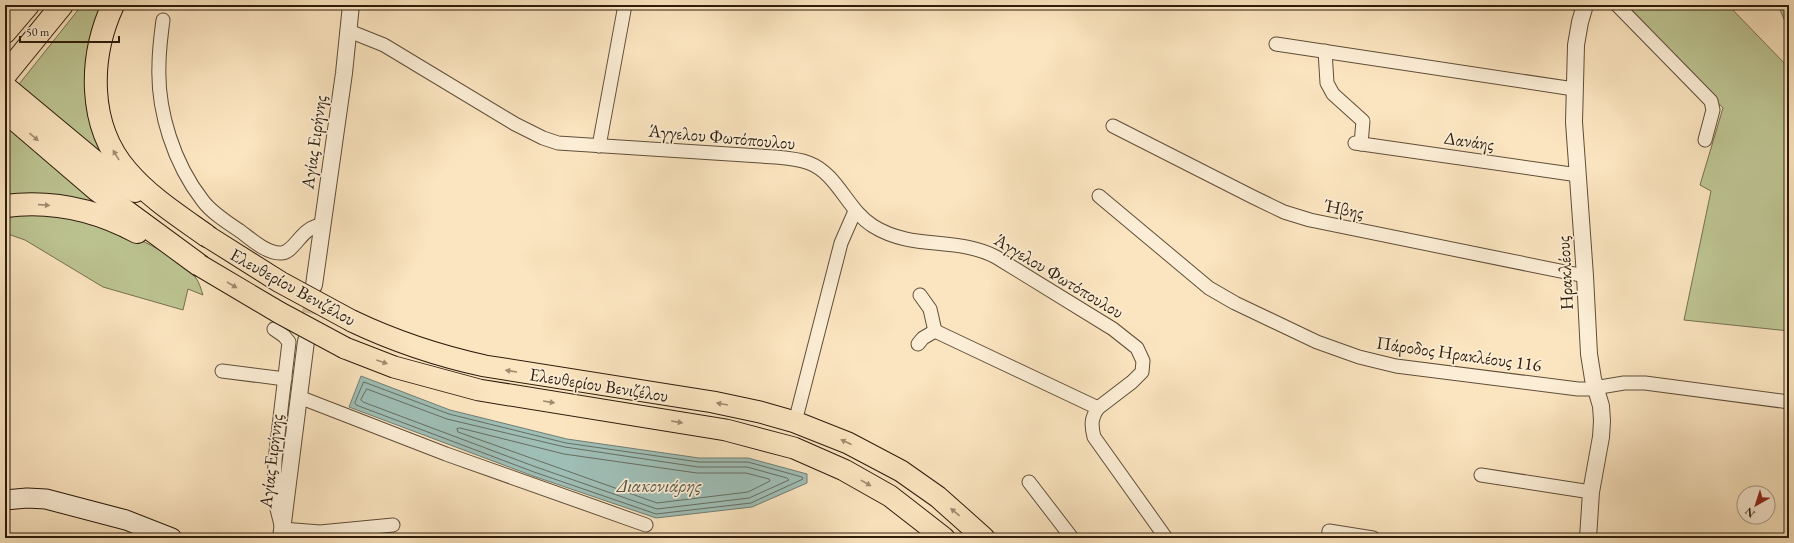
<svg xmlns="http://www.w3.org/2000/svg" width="1794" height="543" font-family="'EB Garamond',serif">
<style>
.green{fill:#bdc593;stroke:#75704f}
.water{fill:#9fbeb6;stroke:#717d72}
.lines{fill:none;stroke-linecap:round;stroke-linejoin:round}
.shore{stroke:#666d60;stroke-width:1}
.tertiary-tunnel{stroke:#d2bd9c;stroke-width:16;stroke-dasharray:16 8;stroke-linecap:butt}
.minor-casing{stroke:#604e38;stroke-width:15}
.tertiary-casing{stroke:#604e38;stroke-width:18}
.secondary-casing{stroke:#2d1c0b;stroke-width:21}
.primary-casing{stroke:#2d1c0b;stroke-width:23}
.motorway-casing{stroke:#2d1c0b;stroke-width:24}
.minor{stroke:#fceed6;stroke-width:13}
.tertiary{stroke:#fceed6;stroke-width:16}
.secondary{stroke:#fceed6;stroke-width:19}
.primary{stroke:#fbe5c0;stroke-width:21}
.motorway{stroke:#fbe5c0;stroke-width:22}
.primary-bridge-casing{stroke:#2d1c0b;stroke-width:23;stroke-linecap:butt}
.primary-bridge{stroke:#fbe5c0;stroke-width:21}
.oneway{fill:#9e8b6f}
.labels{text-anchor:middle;stroke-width:3.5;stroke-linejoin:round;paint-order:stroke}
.street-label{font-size:18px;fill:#2d1c0b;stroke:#fceed6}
.water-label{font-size:19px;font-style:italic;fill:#555547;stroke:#fceed6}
</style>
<rect width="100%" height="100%" fill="#fbe5c0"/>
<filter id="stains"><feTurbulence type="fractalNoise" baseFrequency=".005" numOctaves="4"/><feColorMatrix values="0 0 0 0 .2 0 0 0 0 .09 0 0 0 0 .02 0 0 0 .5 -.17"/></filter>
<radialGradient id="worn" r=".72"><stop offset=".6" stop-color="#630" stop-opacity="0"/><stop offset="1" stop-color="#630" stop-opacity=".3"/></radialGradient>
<!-- green -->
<g class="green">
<path d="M82 5H102L94 25 89 48 119 173 16 88Z"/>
<path d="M1627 5H1728L1789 68V331L1684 320 1711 191 1700 185 1723 108Z"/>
<path d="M1778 5H1789V31Z"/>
<path d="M5 120 111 209C77 197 42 190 5 195Z"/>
<path d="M23 215C42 215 62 214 81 218 111 224 178 254 196 278 199 282 201 289 203 295L188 289 183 310 103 287 25 240 5 233V218Z"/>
</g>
<!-- water -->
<path class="water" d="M361 376 450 410 567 439 699 458H748L807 474V483L752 507 656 518 533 476 349 407Z"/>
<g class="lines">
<!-- shore -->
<g class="shore">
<path d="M364 382 449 414 566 443 699 462H748L802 477 803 479 751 503 656 514 534 472 356 405 355 403Z"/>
<path d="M367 389 447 419 565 447 698 467H747L787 478 789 480 749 498 657 509 536 467 363 402 361 400Z"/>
<path d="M460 428 564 454 697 473H746L769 479 770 481 748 492 657 503 458 432 457 429Z"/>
</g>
<!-- tertiary-tunnel -->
<path class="tertiary-tunnel" d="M306 337 314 289"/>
<defs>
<g id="minor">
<path d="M1617 5 1711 101 1713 110 1705 140"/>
<path d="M163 20C161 35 159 50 159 65 157 111 174 164 203 201 212 213 228 223 240 231 251 239 266 253 280 253 295 254 300 226 323 225"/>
<path d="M349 31 384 45 515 124 543 138 558 143 775 157C786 158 798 159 809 163 838 174 847 210 873 226 913 251 956 236 996 257L1113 329 1137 348 1143 361 1142 372 1132 382 1098 408C1091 418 1091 425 1094 437L1166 538"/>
<path d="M1276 44 1574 89"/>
<path d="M1325 51 1327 83 1333 94 1363 121 1361 144"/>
<path d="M1113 126 1253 197 1284 212 1310 220 1585 276"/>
<path d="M1355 143 1578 175"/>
<path d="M599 146 625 5"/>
<path d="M1099 196 1209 288 1235 303 1317 342 1359 357 1396 366 1578 389H1588L1624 383H1645L1789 402"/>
<path d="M920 295 930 309 935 331"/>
<path d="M274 329 284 336 289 342 275 460 274 497 282 529 320 532 393 525"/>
<path d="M935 331 1098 408"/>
<path d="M918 344 923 338 935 331"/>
<path d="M222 371 285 379"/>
<path d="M299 397 446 454 646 525"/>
<path d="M795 422 841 243 855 211"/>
<path d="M1481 475 1591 492"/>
<path d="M1029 482 1072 538"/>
<path d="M1328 538 1329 531 1373 538"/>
</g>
<g id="tertiary">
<path d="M1585 5 1580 22 1576 45 1574 122 1585 276 1589 354 1593 379 1601 406 1602 421 1601 437 1591 492 1588 538"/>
<path d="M314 285 344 73 351 5"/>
<path d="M281 538 306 341"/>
</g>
<path id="secondary" d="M5 500 27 498 46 499 126 520 172 538"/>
<g id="primary">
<path d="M352 321C394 341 439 356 485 366L713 402 760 412 795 422 848 443 901 471 938 497 984 538"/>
<path d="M345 348 394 367 479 390 726 430 794 448 844 470 890 496 944 538"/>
</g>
<g id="motorway">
<path d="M113 5C89 57 87 125 127 171 149 197 179 216 207 236"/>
<path d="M5 32 28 5"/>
<path d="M5 75 62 5"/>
<path d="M5 87 112 176 135 191"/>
<path d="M5 111 97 190 199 265"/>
<path d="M5 206C51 200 96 210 137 232"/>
</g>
</defs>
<!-- minor casing -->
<use href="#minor" class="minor-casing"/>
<!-- tertiary casing -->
<use href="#tertiary" class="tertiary-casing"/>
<!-- secondary casing -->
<use href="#secondary" class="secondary-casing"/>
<!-- primary casing -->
<use href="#primary" class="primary-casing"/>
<!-- motorway casing -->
<use href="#motorway" class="motorway-casing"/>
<!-- minor -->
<use href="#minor" class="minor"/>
<!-- tertiary -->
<use href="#tertiary" class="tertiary"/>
<!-- secondary -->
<use href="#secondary" class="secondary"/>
<!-- primary -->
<use href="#primary" class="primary"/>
<!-- motorway -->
<use href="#motorway" class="motorway"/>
<defs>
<g id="primary-bridge">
<path d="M207 236 280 282 352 321"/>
<path d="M199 265 280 313 345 348"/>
</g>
</defs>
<!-- primary-bridge casing -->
<use href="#primary-bridge" class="primary-bridge-casing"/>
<!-- primary-bridge -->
<use href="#primary-bridge" class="primary-bridge"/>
</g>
<!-- one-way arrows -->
<defs><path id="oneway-solid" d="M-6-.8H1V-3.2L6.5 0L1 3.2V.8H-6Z"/></defs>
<g class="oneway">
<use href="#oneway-solid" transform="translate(34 137) rotate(41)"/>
<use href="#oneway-solid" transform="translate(116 155) rotate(-121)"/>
<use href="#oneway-solid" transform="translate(44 205) rotate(4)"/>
<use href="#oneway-solid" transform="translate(232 285) rotate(31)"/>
<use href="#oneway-solid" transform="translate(382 362) rotate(19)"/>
<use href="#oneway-solid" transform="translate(511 371) rotate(-171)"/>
<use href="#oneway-solid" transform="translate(549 402) rotate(9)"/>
<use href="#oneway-solid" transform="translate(722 404) rotate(-170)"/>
<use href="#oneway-solid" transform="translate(677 422) rotate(9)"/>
<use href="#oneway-solid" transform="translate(846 442) rotate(-155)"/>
<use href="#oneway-solid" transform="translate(866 483) rotate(29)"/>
<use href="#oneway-solid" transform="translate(955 512) rotate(-140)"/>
</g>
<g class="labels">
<!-- street labels -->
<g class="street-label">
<text transform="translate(722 137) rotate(5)" y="6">Άγγελου Φωτόπουλου</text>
<text transform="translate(1469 141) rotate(8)" y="6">Δανάης</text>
<text transform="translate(314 142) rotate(-82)" y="6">Αγίας Ειρήνης</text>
<text transform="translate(1344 209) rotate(11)" y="6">Ήβης</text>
<text transform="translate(1565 273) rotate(-93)" y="6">Ηρακλέους</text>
<text transform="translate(1059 276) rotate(31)" y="6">Άγγελου Φωτόπουλου</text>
<text transform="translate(293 287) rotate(29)" y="6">Ελευθερίου Βενιζέλου</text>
<text transform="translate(1459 354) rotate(8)" y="6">Πάροδος Ηρακλέους 116</text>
<text transform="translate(599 385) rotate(9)" y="6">Ελευθερίου Βενιζέλου</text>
<text transform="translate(271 461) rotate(-83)" y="6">Αγίας Ειρήνης</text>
</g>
<!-- water labels -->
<g class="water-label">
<text x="659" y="492">Διακονιάρης</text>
</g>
</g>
<!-- margin -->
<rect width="1794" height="543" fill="none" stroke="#fbe5c0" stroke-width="20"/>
<rect x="6" y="6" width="1782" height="531" fill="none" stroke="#2d1c0b" stroke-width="2"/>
<rect x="10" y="10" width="1774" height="523" fill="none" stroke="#2d1c0b"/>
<!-- north arrow -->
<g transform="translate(1756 505) rotate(219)"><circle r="19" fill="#fceed6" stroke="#a99a85"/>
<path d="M0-3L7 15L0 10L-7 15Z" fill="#8f2418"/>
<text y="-6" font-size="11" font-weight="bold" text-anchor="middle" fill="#2d1c0b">N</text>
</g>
<!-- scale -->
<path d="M20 36v6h99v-6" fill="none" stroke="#2d1c0b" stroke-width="2"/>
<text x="26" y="36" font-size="12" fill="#2d1c0b" stroke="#fceed6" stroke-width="3" paint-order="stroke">50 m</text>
<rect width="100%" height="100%" filter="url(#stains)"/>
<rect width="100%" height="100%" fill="url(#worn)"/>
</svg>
